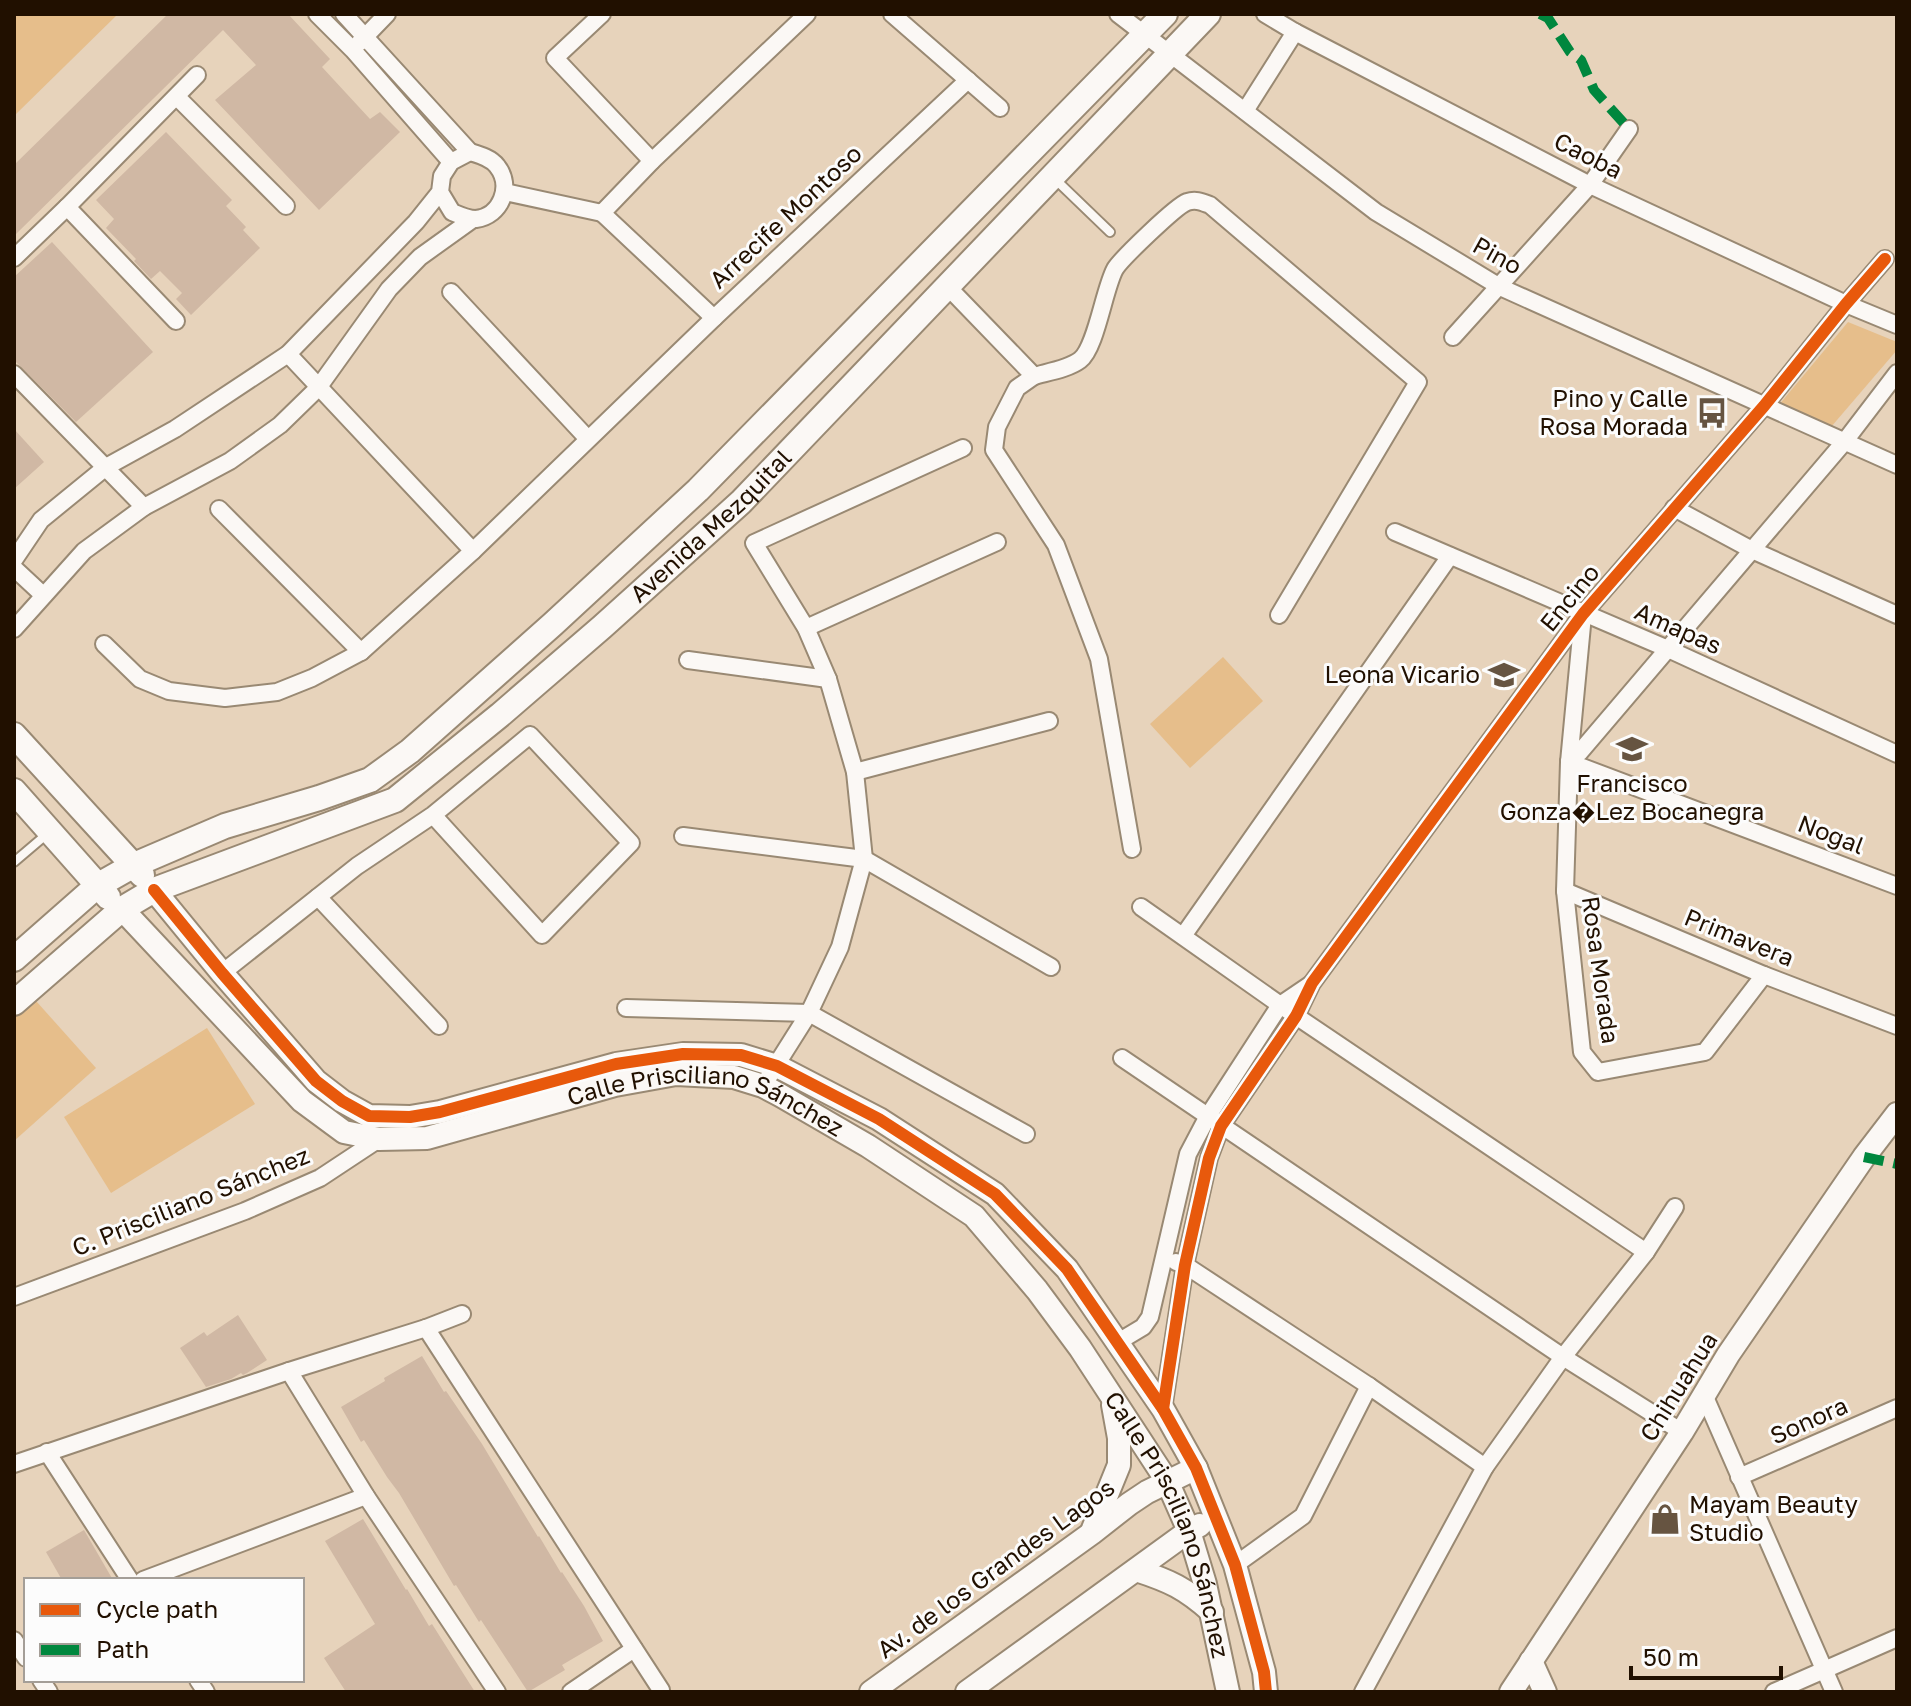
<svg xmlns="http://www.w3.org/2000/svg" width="1911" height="1706" font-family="'Golos Text',sans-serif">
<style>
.green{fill:#e6be8b}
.building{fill:#d0b8a4}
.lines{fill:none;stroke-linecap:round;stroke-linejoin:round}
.service-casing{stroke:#998973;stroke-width:12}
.minor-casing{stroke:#998973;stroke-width:20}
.tertiary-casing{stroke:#998973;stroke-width:26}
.secondary-casing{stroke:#998973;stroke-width:28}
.service{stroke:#fbf8f5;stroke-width:8}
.minor{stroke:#fbf8f5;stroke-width:16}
.tertiary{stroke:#fbf8f5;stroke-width:22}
.secondary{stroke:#fbf8f5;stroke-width:24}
.quiet{stroke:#00873e;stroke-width:10;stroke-dasharray:20 10;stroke-linecap:butt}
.cycleway-casing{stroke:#fcfcfc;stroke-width:17}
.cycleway{stroke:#e8590c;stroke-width:12}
.labels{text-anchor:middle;stroke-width:6;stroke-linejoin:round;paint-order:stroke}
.street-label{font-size:24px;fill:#211000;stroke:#fcfcfc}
.poi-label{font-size:24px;fill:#211000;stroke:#fcfcfc;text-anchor:end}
</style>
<rect width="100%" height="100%" fill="#e7d3bb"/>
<!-- green -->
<g class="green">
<path d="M14 14H118L14 116Z"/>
<path d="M1848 322 1897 342V350L1831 427 1778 406Z"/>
<path d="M1223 657 1263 701 1190 768 1150 724Z"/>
<path d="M28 992 96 1068 14 1141V1005Z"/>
<path d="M207 1028 255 1104 111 1193 64 1117Z"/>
</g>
<!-- building -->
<g class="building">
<path d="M168 14H288L330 59 322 67 370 119 380 112 400 132 319 210 215 100 256 65 223 30 14 236V165Z"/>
<path d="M166 132 232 200 226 206 246 227 243 230 260 248 191 315 176 299 182 293 160 271 151 279 134 261 136 259 106 228 114 219 96 200Z"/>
<path d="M52 242 153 352 76 422 14 360V277Z"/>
<path d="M14 429 44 462 14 489Z"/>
<path d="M238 1315 267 1360 247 1373 243 1375 241 1373 231 1379 206 1387 180 1348 204 1332 207 1336Z"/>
<path d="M422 1356 444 1392 446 1391 482 1444 538 1537 539 1536 561 1573 562 1572 584 1606 603 1641 562 1665 565 1670 528 1692 481 1620 479 1622 456 1585 454 1586 399 1493 387 1477 364 1440 361 1442 341 1407 385 1381 384 1378Z"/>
<path d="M363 1519 406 1590 407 1589 429 1626 432 1624 475 1692H346L324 1658 375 1624 325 1541Z"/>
<path d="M84 1530 113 1580H62L46 1552Z"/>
</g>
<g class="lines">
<defs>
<g id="service">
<path d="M1056 180 1110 232"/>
<path d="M14 862 47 834"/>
</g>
<g id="minor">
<path d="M317 14 353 50 451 162"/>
<path d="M344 14 470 152"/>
<path d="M602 14 555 58 652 161"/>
<path d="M892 14 1000 108"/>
<path d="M1118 14 1376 212 1500 287 1897 465"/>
<path d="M1265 14 1295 32 1590 185 1846 304 1897 325"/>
<path d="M359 43 387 14"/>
<path d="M177 97 286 206"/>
<path d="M1245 111 1295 32"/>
<path d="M505 192 602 213 652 161 807 14"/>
<path d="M67 207 176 321"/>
<path d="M602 213 714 318"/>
<path d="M14 258 67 207 197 75"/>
<path d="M947 286 1034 376 1017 388 997 427 994 450 1056 545 1099 659 1132 849"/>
<path d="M451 292 588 439"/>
<path d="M1453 337 1590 185 1629 129"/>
<path d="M288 354 473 551"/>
<path d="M14 374 144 507"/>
<path d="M1034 376C1048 372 1068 369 1080 360 1096 348 1104 289 1115 269 1121 259 1176 206 1187 202 1196 199 1202 202 1210 205L1418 382 1279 615"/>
<path d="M1674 508 1752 550 1897 615"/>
<path d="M219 509 361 652"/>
<path d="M1395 532 1668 649 1897 754"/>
<path d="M14 560 41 520 106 467 175 429 288 354 416 222 440 192 442 176 451 162 470 152C480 155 491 158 497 166 513 186 501 216 476 219 468 219 459 215 452 212L440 192"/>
<path d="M14 568 43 595"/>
<path d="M1583 615 1569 762 1565 891 1582 1052 1598 1072 1705 1052 1764 975"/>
<path d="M806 628 997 542"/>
<path d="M14 629 84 551 144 507 230 461 280 425 318 388 389 289 420 257 473 219"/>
<path d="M104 644 140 679 169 691 225 698 277 692 312 678 361 652 473 551 714 318 968 80"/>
<path d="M688 660 828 679"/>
<path d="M1569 762 1580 752 1845 441 1897 373"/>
<path d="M1569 762 1897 886"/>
<path d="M855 772 1049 721"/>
<path d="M683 836 864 859 1051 967"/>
<path d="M1565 891 1764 975 1897 1026"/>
<path d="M318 897 439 1026"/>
<path d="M1141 907 1296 1016 1646 1252 1563 1357 1485 1467 1363 1692"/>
<path d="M1183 936 1450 556"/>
<path d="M222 973 357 866 433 815 530 735 631 843 542 935 433 815"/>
<path d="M626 1008 809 1013 1026 1134"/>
<path d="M1122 1058 1563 1357 1682 1432"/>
<path d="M763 1086 809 1013 840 947 864 859 855 772 828 679 806 628 754 543 963 448"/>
<path d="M1646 1252 1675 1207"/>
<path d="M1176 1262 1185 1265 1369 1386 1485 1467"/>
<path d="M14 1297 245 1211 320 1178 379 1139"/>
<path d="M426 1328 661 1690"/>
<path d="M1118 1342 1143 1327 1150 1317 1188 1154 1208 1116 1280 1005 1311 984"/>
<path d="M289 1371 366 1496 497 1692"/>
<path d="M1705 1397 1834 1692"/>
<path d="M1163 1409 1185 1265 1209 1158 1221 1126 1296 1016 1312 983 1583 614 1764 406 1846 304 1885 259"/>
<path d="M47 1452 130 1580"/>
<path d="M14 1464 289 1371 426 1328 462 1314"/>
<path d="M1739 1477 1897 1408"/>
<path d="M1235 1565 1303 1516 1369 1386"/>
<path d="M143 1580 366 1496"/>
<path d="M14 1640 26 1658"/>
<path d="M41 1680 49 1692"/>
<path d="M198 1680 206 1692"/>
<path d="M571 1692 634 1649"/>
<path d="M1774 1692 1897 1638"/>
</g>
<g id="tertiary">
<path d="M154 890 222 973 316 1081 342 1101 369 1116 410 1117 440 1112 616 1064 683 1054 741 1055 777 1066 879 1119 995 1194 1067 1269 1163 1409 1196 1468 1235 1565 1264 1672 1266 1692"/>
<path id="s1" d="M122 909 302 1101 344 1132 379 1139 427 1138 615 1085 676 1074 734 1077 763 1086 780 1095 868 1146 974 1216 1037 1290 1080 1348 1167 1481 1189 1531 1205 1584 1228 1692"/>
<path d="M1093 1529 1119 1465V1438L1113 1405"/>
<path d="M1136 1570C1170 1581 1185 1588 1212 1612"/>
<path d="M1531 1661 1545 1692"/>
<path d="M871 1692 1092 1533 1129 1504 1147 1492 1196 1468"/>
<path d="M967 1692 1189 1531 1200 1525"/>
<path d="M1511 1692 1682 1432 1728 1355 1864 1157 1897 1114"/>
</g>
<g id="secondary">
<path d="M14 735 142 875"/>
<path d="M14 791 108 897"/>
<path d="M14 959 97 886 134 865 225 826 319 798 370 780 410 751 553 624 698 490 1165 14"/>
<path id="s2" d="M14 1003 122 909 154 890 395 800 500 715 602 627 741 502 1208 14"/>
</g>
</defs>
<!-- service casing -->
<use href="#service" class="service-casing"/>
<!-- minor casing -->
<use href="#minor" class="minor-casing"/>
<!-- tertiary casing -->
<use href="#tertiary" class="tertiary-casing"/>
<!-- secondary casing -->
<use href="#secondary" class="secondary-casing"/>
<!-- service -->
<use href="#service" class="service"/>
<!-- minor -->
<use href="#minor" class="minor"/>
<!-- tertiary -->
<use href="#tertiary" class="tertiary"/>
<!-- secondary -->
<use href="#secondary" class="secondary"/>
<!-- quiet -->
<g class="quiet">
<path d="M1540 14 1548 18 1570 52 1581 60 1594 90 1629 129"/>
<path d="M1864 1157 1897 1164"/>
</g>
<defs>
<g id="cycleway">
<path d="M154 890 222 973 316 1081 342 1101 369 1116 410 1117 440 1112 616 1064 683 1054 741 1055 777 1066 879 1119 995 1194 1067 1269 1163 1409 1196 1468 1235 1565 1264 1672 1266 1692"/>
<path d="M1163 1409 1185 1265 1209 1158 1221 1126 1296 1016 1312 983 1583 614 1764 406 1846 304 1885 259"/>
</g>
</defs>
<!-- cycleway casing -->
<use href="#cycleway" class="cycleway-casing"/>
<!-- cycleway -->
<use href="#cycleway" class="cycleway"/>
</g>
<!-- icons -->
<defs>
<symbol id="bus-bare" viewBox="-9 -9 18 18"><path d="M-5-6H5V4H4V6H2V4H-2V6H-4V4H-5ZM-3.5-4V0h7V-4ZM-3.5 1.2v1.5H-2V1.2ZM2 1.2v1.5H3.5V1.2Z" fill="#665441" stroke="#fcfcfc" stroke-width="2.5" paint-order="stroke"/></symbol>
<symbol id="school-bare" viewBox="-9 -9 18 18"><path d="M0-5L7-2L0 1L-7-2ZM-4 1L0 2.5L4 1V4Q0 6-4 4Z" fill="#665441" stroke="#fcfcfc" stroke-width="2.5" paint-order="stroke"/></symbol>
<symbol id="shop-bare" viewBox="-9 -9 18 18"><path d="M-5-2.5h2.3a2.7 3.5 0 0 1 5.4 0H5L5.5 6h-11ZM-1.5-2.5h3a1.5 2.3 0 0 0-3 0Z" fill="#665441" stroke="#fcfcfc" stroke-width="2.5" paint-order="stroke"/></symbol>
</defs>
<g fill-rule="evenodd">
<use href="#bus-bare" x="1690" y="391" width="44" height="44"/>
<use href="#school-bare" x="1482" y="653" width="44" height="44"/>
<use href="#school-bare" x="1610" y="727" width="44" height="44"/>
<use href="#shop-bare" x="1643" y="1497" width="44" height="44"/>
</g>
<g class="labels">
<!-- street labels -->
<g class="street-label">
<text transform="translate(1588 156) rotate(27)" y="8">Caoba</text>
<text transform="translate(786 217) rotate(-43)" y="8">Arrecife Montoso</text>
<text transform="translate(1497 256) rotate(29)" y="8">Pino</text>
<text dy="8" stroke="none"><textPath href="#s2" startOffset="856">Avenida Mezquital</textPath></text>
<text transform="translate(1570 598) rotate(-51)" y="8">Encino</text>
<text transform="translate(1678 629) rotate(24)" y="8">Amapas</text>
<text transform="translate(1831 835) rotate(21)" y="8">Nogal</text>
<text transform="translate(1739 938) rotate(22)" y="8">Primavera</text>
<text transform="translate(1600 970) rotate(82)" y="8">Rosa Morada</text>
<text dy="8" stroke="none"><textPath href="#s1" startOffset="690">Calle Prisciliano Sánchez</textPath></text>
<text transform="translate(191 1202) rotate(-22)" y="8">C. Prisciliano Sánchez</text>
<text transform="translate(1679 1387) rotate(-58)" y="8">Chihuahua</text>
<text transform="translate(1809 1421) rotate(-24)" y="8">Sonora</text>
<text dy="8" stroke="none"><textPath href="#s1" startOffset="1362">Calle Prisciliano Sánchez</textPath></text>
<text transform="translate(996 1569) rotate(-36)" y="8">Av. de los Grandes Lagos</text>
</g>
<!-- poi labels -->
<g class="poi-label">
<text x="1688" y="407">Pino y Calle<tspan x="1688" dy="28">Rosa Morada</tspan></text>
<text x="1480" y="683">Leona Vicario</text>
<text x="1632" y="792" text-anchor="middle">Francisco<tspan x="1632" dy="28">Gonza�Lez Bocanegra</tspan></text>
<text x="1689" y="1513" text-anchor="start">Mayam Beauty<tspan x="1689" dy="28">Studio</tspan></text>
</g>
</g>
<!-- border -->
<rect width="1911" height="1706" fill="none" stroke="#211000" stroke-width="32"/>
<!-- legend -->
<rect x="24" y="1578" width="280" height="104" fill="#fcfcfc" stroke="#a49e97" stroke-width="2"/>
<rect x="40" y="1604" width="40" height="12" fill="#e8590c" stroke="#a49e97" stroke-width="2"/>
<text x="96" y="1618" font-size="24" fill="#211000">Cycle path</text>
<rect x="40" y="1644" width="40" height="12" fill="#00873e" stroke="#a49e97" stroke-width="2"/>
<text x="96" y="1658" font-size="24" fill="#211000">Path</text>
<!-- scale -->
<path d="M1631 1666v12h150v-12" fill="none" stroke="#211000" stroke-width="4"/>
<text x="1643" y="1666" font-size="24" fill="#211000" stroke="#fcfcfc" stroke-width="6" paint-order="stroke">50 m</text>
</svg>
